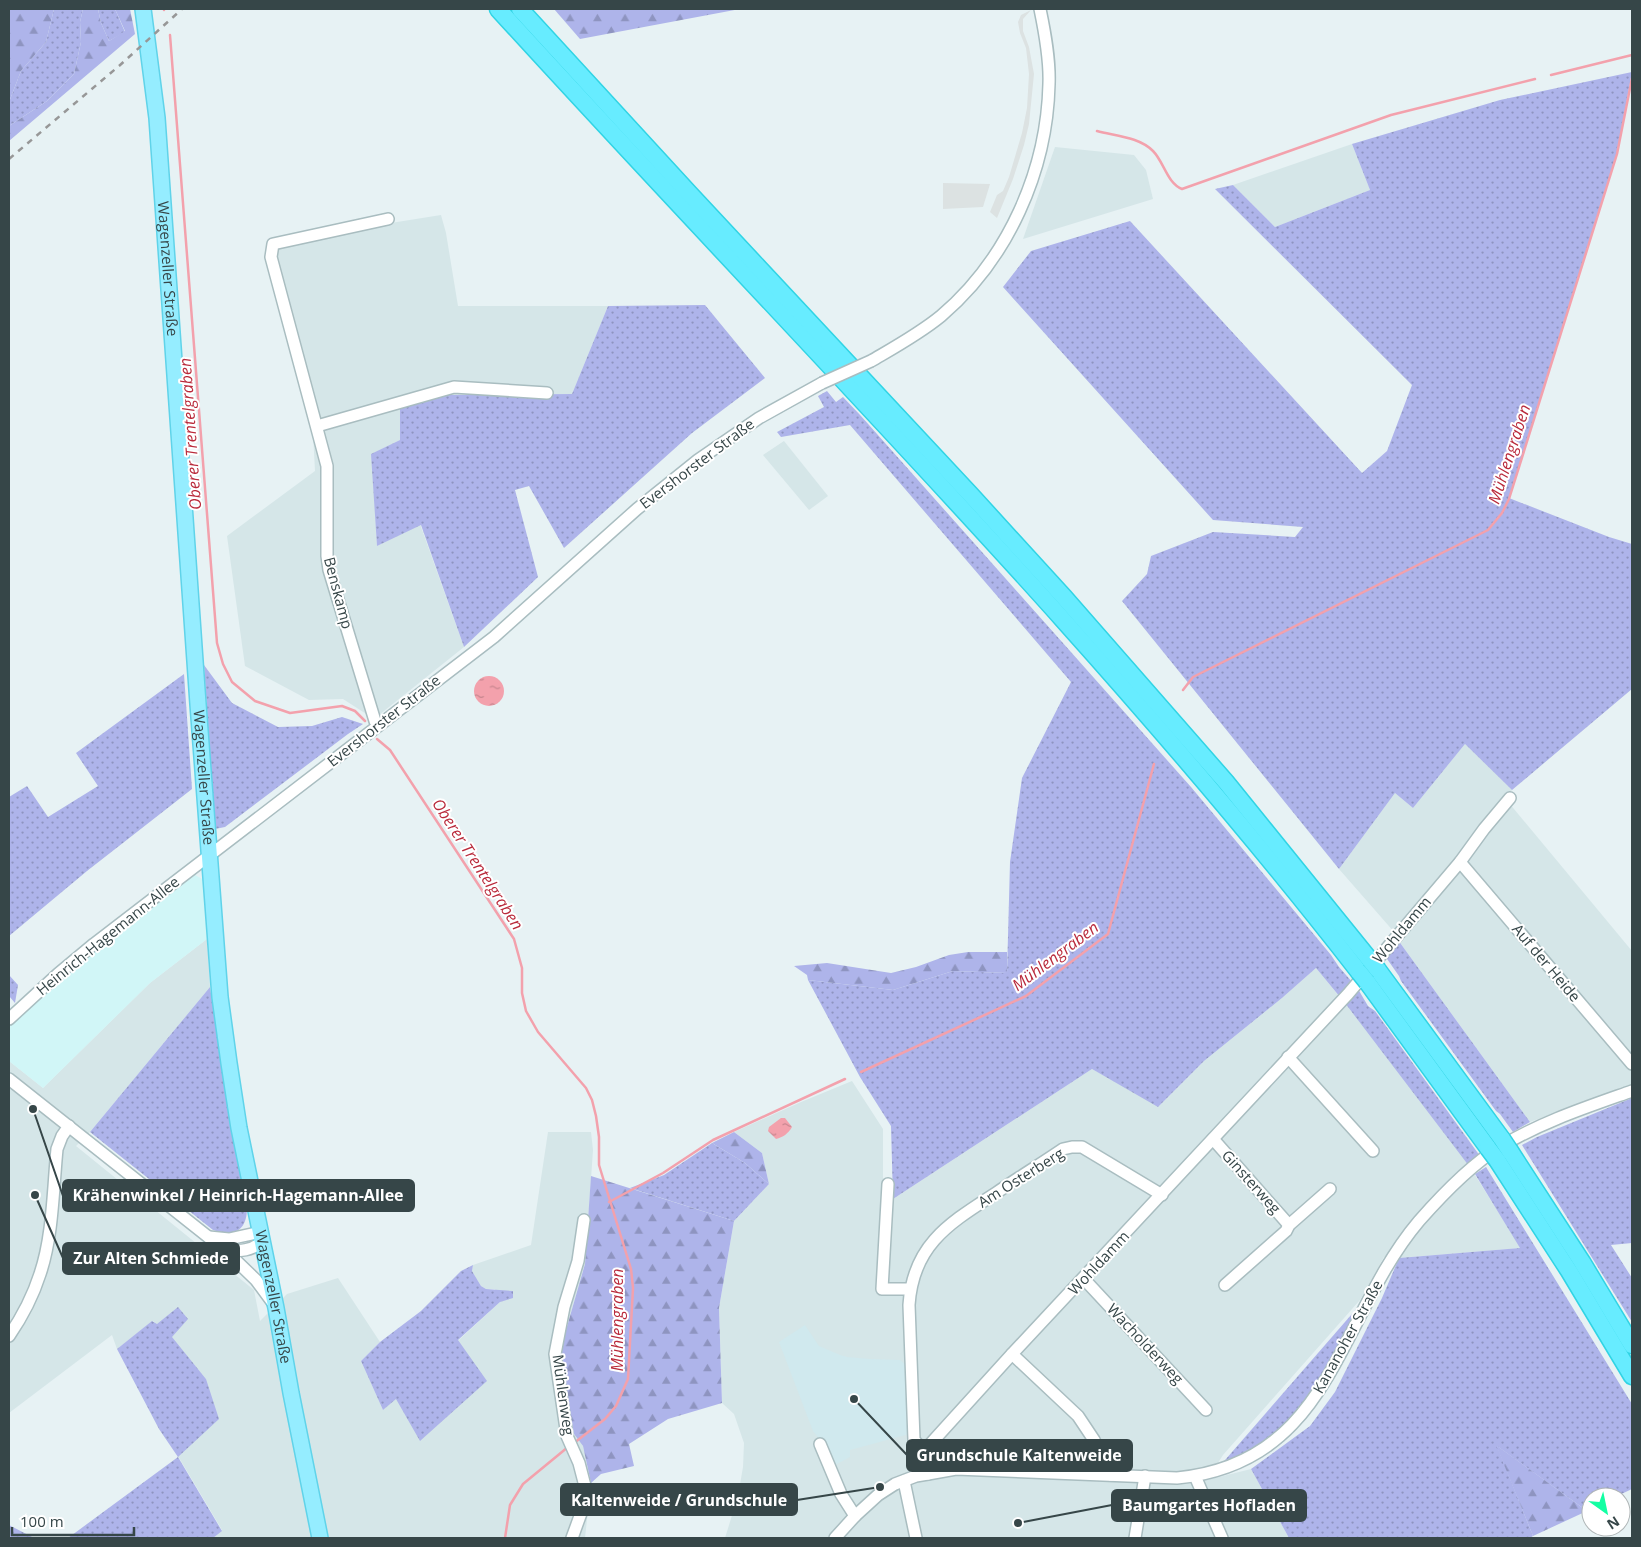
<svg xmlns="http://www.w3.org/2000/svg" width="1641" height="1547" font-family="'Open Sans',sans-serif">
<defs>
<pattern id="grass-dots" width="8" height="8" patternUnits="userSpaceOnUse" patternTransform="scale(1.25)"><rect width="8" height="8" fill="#aeb4ea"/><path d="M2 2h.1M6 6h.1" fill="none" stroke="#8e94c0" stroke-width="1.8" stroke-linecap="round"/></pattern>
<pattern id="forest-firs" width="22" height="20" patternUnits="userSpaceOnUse" patternTransform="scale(1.25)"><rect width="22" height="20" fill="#aeb4ea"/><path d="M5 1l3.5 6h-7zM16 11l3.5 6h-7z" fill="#8e94c0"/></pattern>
<pattern id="water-ripples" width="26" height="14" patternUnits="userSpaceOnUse" patternTransform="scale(1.25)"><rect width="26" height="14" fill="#f3a1ac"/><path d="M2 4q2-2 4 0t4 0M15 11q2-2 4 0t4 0" fill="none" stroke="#c6858e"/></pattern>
</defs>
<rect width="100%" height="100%" fill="#e7f2f4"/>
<g fill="#d5e6e8">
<polygon points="1352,144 1370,190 1275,227 1233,185"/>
<polygon points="1055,147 1134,155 1146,170 1153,199 1023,239"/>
<polygon points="441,215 446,233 458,306 608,306 572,394 447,395 401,408 400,440 372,454 377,546 420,524 464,647 374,719 343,699 309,700 245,666 227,536 315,471 313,433 266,243"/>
<polygon points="784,441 828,496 809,510 763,455"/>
<polygon points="1465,744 1512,790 1459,857 1395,933 1339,869 1395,793 1413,808"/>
<polygon points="1509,803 1632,951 1632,1085 1530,1122 1398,940"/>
<polygon points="207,939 210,987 90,1132 76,1146 254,1290 260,1321 287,1294 338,1278 380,1342 361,1361 383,1410 500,1302 495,1289 486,1289 481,1286 472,1271 473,1265 531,1245 548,1132 591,1132 593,1150 585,1264 560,1351 574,1434 583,1446 591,1483 585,1538 213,1538 222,1530 178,1456 206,1379 171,1337 153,1321 117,1349 112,1335 9,1413 9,1061 43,1088 150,983"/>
<polygon points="1316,968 1362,1024 1463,1156 1521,1248 1399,1258 1384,1257 1360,1300 1223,1455 1207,1480 1251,1469 1289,1538 725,1538 738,1496 743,1467 744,1443 734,1414 722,1403 719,1308 734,1221 769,1184 762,1153 734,1132 801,1102 852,1081 883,1129 883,1203 893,1199 1092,1069 1159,1106 1204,1061 1282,998"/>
</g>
<polygon fill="#d1f6f7" points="195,875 204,880 207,939 150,983 43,1088 9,1061 9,1026 97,948"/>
<polygon fill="#d0e9ee" points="805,1325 819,1346 840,1355 847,1357 870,1359 900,1360 907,1366 909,1434 850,1450 850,1457 833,1466 821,1441 813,1431 779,1342"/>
<g fill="url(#grass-dots)">
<polygon points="54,9 83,9 80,22 81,42 74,74 47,101 9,126 9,102 21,71 46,42"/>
<polygon points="98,9 115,9 125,32 109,41 101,23"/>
<polygon points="1632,72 1617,154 1509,498 1609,537 1632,544 1632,689 1512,790 1465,744 1413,808 1395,793 1339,869 1122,601 1147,574 1151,556 1213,532 1295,537 1303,527 1213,520 1003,287 1031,251 1130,221 1362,473 1387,451 1412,385 1215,189 1233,185 1275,227 1370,190 1352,144 1500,100"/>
<polygon points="705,305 765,378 692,433 564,548 529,486 515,490 538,577 464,647 421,525 377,546 371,454 400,440 400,408 447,395 572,394 608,306"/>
<polygon points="827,391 836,402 843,397 861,416 1191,787 1331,955 1339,967 1353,983 1340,997 1316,968 1282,998 1204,1061 1158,1107 1092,1069 893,1199 891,1126 860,1077 808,980 893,990 953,971 1007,973 1010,862 1022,778 1071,682 850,425 781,437 777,432 824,407 818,396"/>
<polygon points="204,665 232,703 278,727 312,726 342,717 363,724 348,734 225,827 215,829"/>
<polygon points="184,674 192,789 87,871 9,936 9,849 10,847 9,845 9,797 27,786 48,817 98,786 76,753"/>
<polygon points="1398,940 1530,1122 1513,1132 1500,1114 1496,1111 1401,981 1399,976 1385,956"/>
<polygon points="9,975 18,985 15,1003 9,996"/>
<path d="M210 987 232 1130 247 1208C247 1231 234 1237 213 1230L90 1132Z"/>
<polygon points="1358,989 1368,1006 1375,1011 1480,1156 1469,1166 1345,1003"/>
<polygon points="1632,1098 1632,1243 1611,1245 1632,1278 1632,1322 1522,1145 1537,1137"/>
<polygon points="712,1143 745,1163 769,1184 734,1221 630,1188 664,1175"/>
<polygon points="1486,1167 1632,1404 1632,1489 1615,1497 1591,1497 1591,1509 1587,1511 1497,1446 1533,1536 1530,1538 1289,1538 1251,1469 1310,1426 1335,1392 1382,1298 1399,1258 1520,1248 1475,1174"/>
<polygon points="473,1265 472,1271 481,1286 486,1289 513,1291 513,1298 500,1302 458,1340 487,1381 420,1441 396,1399 383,1410 361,1361 380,1342 421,1311 461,1271"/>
<polygon points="178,1307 188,1319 172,1337 206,1379 219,1419 178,1457 222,1531 213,1538 68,1538 178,1457 159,1429 117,1349 152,1321 157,1324"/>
<polygon points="1358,1307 1321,1380 1300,1409 1263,1444 1219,1467"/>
<polygon points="9,1525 34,1538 9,1538"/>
</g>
<g fill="url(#forest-firs)">
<polygon points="9,9 54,9 46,42 21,71 9,102"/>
<polygon points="83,9 98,9 101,23 109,41 125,31 115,9 130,9 135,34 9,141 9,126 47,101 74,74 81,42 80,22"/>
<polygon points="554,9 740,9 580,39"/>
<polygon points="968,952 1007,952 1007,973 953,971 893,990 808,980 807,975 794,966 827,963 891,973 916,967 949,955"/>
<polygon points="734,1132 762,1153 769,1184 745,1163 712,1143"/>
<polygon points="591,1176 734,1221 719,1308 722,1403 668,1419 629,1444 634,1466 601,1474 591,1483 583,1446 574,1434 560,1351 585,1264"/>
<polygon points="1496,1445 1587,1511 1533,1536"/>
</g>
<g fill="#dce2e2">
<polygon points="1031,10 1023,19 1023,31 1029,47 1034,74 1029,124 1024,145 1013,179 997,218 990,212 997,195 1003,191 1009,177 1022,133 1027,108 1029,74 1026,48 1020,33 1018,22 1021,15"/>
<polygon points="943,183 990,184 983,207 943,209"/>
</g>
<g fill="url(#water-ripples)">
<circle cx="489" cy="691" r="15"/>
<path d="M781 1118H785L792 1127C788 1134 783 1137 776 1139L768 1131 769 1127Z"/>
</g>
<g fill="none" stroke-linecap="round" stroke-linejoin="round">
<g stroke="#f3a1ac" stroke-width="2.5">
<polyline points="164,9 164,10"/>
<polyline points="170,35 217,643 223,664 232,682 255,701 290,713 342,706 355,711 365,721"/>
<polyline points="1551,75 1632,55"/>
<path d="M1097 131C1116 136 1139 137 1153 151 1164 162 1167 183 1182 189L1391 115 1535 79"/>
<polyline points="1183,690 1193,677 1488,530 1502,513 1509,499 1617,154 1632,78"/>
<polyline points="377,739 390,750 514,939 522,968 522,993 526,1011 538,1032 586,1088 592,1100 596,1116 599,1137 599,1165 631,1269 633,1288 628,1379 616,1406 605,1419 574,1443"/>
<polyline points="861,1072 1026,996 1108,934 1154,764"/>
<polyline points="609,1202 663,1173 713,1140 845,1079"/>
<polyline points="505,1538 510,1505 523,1484 568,1447"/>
</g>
<defs>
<g id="minor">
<path d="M871 361C895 347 919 334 941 316 1008 259 1047 171 1049 84 1050 59 1045 33 1040 9"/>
<polyline points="317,426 454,387 547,393"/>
<polyline points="378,726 375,721 329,570 327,556 327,466 271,257 273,244 388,219"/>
<polyline points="1460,862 1632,1064"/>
<polyline points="9,1019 58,974 94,944 494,637 637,509 698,460 759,418 822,383"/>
<polyline points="1288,1057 1373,1151"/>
<polyline points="9,1079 226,1251 256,1280 273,1303"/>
<polyline points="1213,1139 1289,1225"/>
<polyline points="888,1184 882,1289 910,1289"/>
<polyline points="209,1237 229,1239 261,1232"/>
<path d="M226 1251C241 1251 251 1251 263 1241"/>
<polyline points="1084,1279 1206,1410"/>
<polyline points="1225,1285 1286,1231 1289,1225 1330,1189"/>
<path d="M9 1336C22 1317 33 1296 40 1274 53 1236 53 1189 57 1149L62 1136 69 1126"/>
<polyline points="1012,1354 1078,1416 1094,1440 1111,1475"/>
<polyline points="820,1444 841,1494 855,1516"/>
<polyline points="924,1451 1012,1354 1348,994 1460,862 1484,829 1510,798"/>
<path d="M924 1451 914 1440 909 1305C913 1244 950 1223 996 1193 1018 1178 1041 1164 1063 1149L1072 1147H1082L1162 1195"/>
<polyline points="924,1451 928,1474"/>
<polyline points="1195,1476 1222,1538"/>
<polyline points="904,1481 916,1538"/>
<polyline points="572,1538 584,1505 585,1486 579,1463 567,1436 555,1354 564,1307 578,1261 584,1220"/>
<path d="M835 1538 855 1516 878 1495 895 1484 916 1476 928 1474 956 1469 1177 1478C1332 1463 1337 1318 1419 1221 1441 1196 1472 1164 1500 1147 1541 1122 1587 1107 1632 1091"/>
<polyline points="1135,1538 1145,1476"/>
</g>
<g id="major">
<path id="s1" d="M143 9 157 118 198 704 220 997 229 1063 239 1128 276 1308 291 1393 320 1538"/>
</g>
<g id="highway">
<path d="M498 9C788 328 1095 632 1359 972"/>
<polyline points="520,9 689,193 971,495 1064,597 1226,782 1370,960"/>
<polyline points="1378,970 1502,1139"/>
<polyline points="1367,982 1488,1148"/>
<polyline points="1510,1151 1582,1262 1632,1345"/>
<polyline points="1497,1160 1569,1271 1632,1376"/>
</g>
</defs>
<use href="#minor" stroke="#a9bdc0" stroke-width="14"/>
<use href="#major" stroke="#60d3e9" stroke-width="18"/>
<use href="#highway" stroke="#31d4e4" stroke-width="19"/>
<use href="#minor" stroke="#fff" stroke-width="11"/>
<use href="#major" stroke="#95edff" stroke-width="15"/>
<use href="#highway" stroke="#67ecff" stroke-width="16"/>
<polyline stroke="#979797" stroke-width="2.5" stroke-dasharray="6 6" stroke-linecap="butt" points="9,159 119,66 182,9"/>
<defs>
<polyline id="minor-bridge" points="822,383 871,361"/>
<g id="highway-bridge">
<polyline points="1370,960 1378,970"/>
<polyline points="1359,972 1367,982"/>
<polyline points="1502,1139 1510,1151"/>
<polyline points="1488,1148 1497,1160"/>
</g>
</defs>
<use href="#minor-bridge" stroke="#a9bdc0" stroke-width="14" stroke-linecap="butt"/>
<use href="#highway-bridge" stroke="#31d4e4" stroke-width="19" stroke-linecap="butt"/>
<use href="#minor-bridge" stroke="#fff" stroke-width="11"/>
<use href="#highway-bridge" stroke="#67ecff" stroke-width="16"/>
</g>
<g text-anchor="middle" stroke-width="4" stroke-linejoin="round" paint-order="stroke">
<g font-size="15" fill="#364648" stroke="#fff">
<text dy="5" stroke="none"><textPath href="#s1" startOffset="261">Wagenzeller Straße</textPath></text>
<text transform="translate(697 464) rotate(-37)" y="5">Evershorster Straße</text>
<text transform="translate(338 593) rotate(75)" y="5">Benskamp</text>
<text transform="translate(384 721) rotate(-38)" y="5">Evershorster Straße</text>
<text dy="5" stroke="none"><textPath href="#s1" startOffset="771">Wagenzeller Straße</textPath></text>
<text transform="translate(1402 930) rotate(-50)" y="5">Wohldamm</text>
<text transform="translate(108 936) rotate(-39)" y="5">Heinrich-Hagemann-Allee</text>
<text transform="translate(1546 963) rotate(50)" y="5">Auf der Heide</text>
<text transform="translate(1021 1178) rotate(-32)" y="5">Am Osterberg</text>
<text transform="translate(1251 1182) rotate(48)" y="5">Ginsterweg</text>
<text transform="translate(1099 1263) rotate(-47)" y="5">Wohldamm</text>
<text dy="5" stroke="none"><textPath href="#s1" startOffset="1296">Wagenzeller Straße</textPath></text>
<text transform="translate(1348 1337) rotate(-61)" y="5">Kananoher Straße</text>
<text transform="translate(1145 1344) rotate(47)" y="5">Wacholderweg</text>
<text transform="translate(563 1395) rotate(82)" y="5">Mühlenweg</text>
</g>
<g font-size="16" font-style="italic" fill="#b92a3b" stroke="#fff">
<text transform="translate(190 434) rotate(-94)" y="6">Oberer Trentelgraben</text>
<text transform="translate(1509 454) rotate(-72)" y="6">Mühlengraben</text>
<text transform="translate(478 864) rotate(57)" y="6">Oberer Trentelgraben</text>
<text transform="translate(1055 956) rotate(-37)" y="6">Mühlengraben</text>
<text transform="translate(617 1320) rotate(-90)" y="6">Mühlengraben</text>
</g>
</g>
<path fill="none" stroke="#364648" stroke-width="2" d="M33 1109L63 1196M35 1195L63 1258M854 1399L907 1455M880 1487L797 1500M1018 1523L1112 1505"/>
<g fill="#364648" stroke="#fff" stroke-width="2">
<circle cx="33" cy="1109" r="5"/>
<circle cx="35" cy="1195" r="5"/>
<circle cx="854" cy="1399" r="5"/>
<circle cx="880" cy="1487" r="5"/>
<circle cx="1018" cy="1523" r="5"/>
</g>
<g fill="#364648" stroke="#364648" stroke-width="2">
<rect x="63" y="1180" width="351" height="31" rx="5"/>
<rect x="63" y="1243" width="176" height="31" rx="5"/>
<rect x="907" y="1440" width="225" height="31" rx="5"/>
<rect x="561" y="1484" width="236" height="31" rx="5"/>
<rect x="1112" y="1490" width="194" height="31" rx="5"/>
</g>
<g font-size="16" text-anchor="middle" font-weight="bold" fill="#fff">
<text x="238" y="1201">Krähenwinkel / Heinrich-Hagemann-Allee</text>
<text x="151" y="1264">Zur Alten Schmiede</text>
<text x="1019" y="1461">Grundschule Kaltenweide</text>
<text x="679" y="1506">Kaltenweide / Grundschule</text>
<text x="1209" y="1511">Baumgartes Hofladen</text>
</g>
<rect width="1641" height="1547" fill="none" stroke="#364648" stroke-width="20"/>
<g transform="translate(1606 1512) rotate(147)"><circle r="24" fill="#ffffff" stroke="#afb5b6"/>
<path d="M0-4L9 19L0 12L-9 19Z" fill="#13ffa3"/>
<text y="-8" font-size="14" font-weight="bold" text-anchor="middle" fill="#364648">N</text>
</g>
<path d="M12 1527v8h122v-8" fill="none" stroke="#364648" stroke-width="2.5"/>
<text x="20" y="1527" font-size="15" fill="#364648" stroke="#ffffff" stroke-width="4" paint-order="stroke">100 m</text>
</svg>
